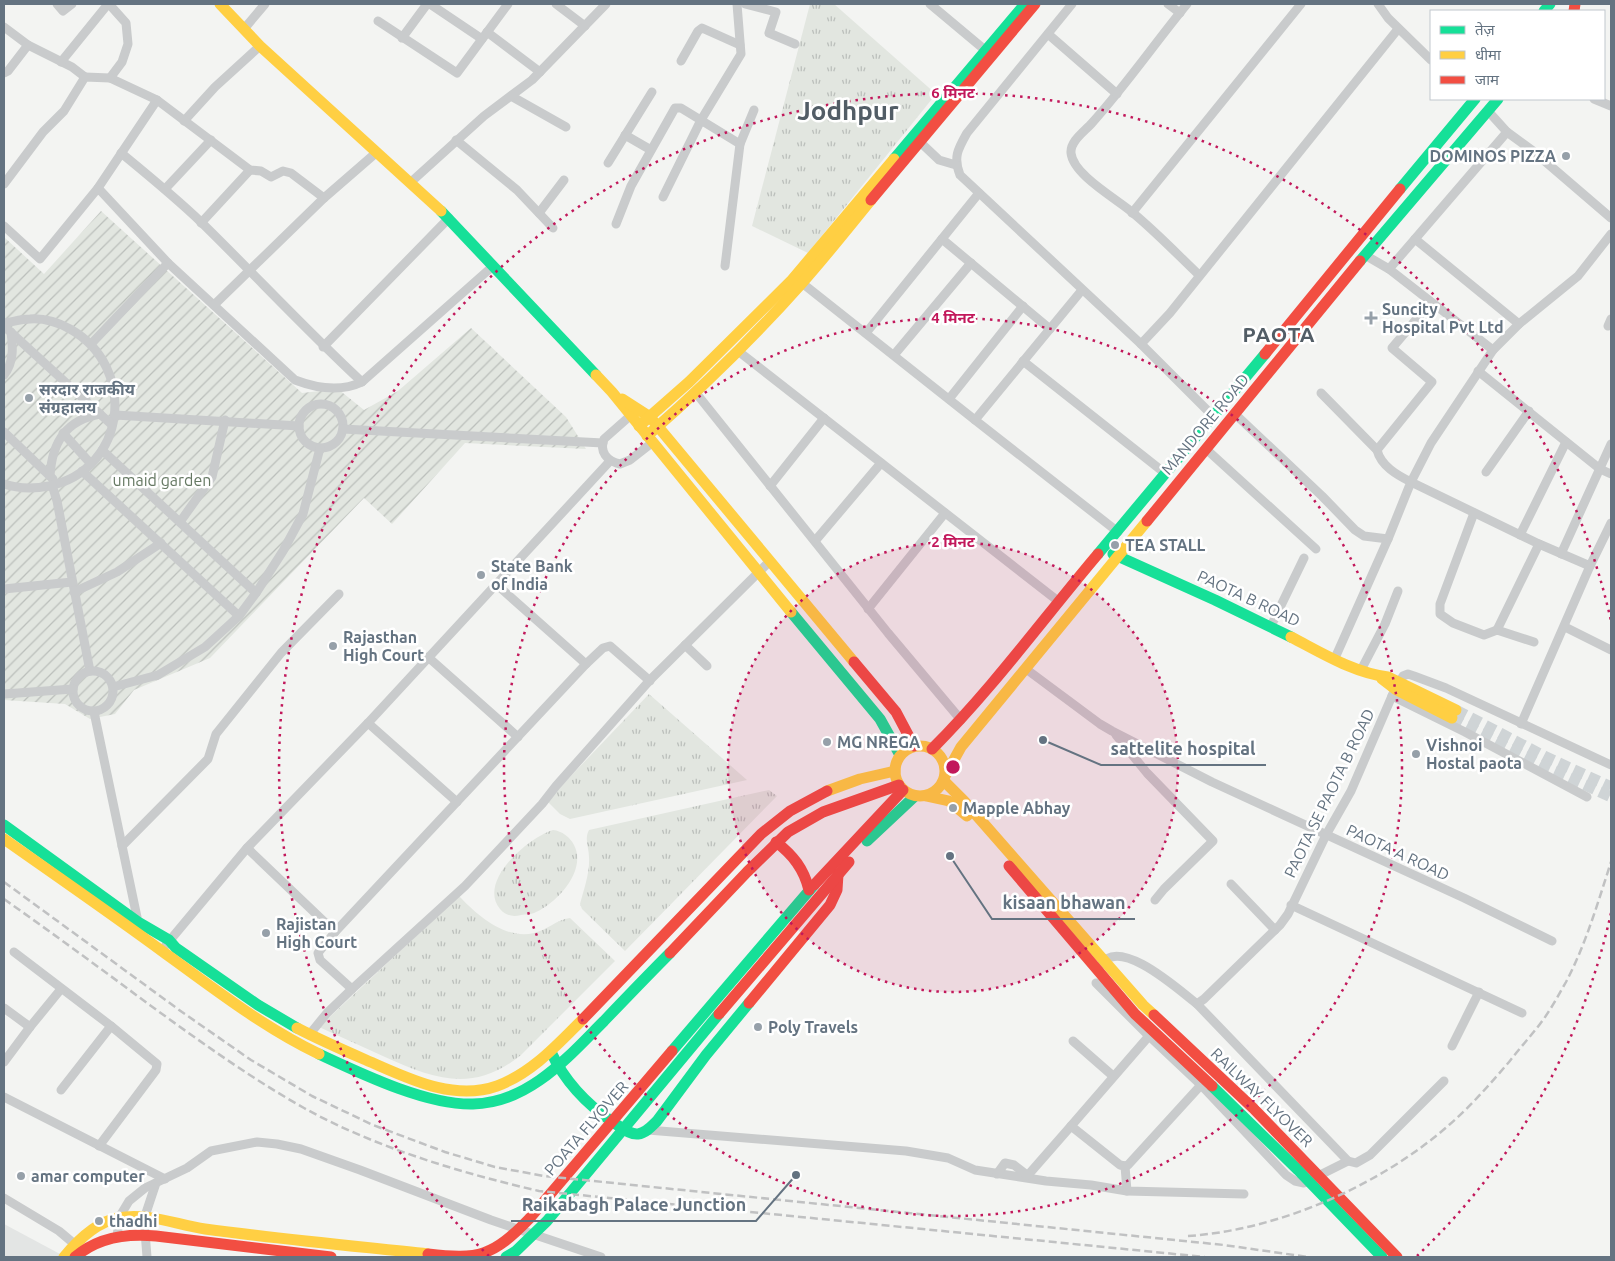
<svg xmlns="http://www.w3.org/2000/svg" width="1615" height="1261" font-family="Ubuntu,'Noto Sans Devanagari',sans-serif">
<defs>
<pattern id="grass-tufts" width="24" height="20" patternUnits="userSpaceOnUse" patternTransform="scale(1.25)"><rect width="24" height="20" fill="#e2e6e0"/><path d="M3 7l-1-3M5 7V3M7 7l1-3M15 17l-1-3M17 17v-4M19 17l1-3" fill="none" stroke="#bbbfbb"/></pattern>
<pattern id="garden-furrows" width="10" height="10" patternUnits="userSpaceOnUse" patternTransform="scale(1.25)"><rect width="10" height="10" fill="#e2e6e0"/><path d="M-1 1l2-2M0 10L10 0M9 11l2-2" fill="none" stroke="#bbbfbb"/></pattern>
</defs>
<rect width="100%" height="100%" fill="#f3f4f2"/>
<polygon fill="#e3e5e4" points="4,1224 60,1254 58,1257 4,1257"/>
<g fill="url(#grass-tufts)">
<polygon points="810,4 834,4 936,94 808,253 752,226"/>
<polygon points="649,694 747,780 570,819 560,814 547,801"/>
<path d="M769 790 777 796 625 951 582 909 580 904C584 889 590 873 589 857 589 848 584 839 589 830Z"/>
<path d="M553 830C562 831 570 837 574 845 587 870 558 902 536 912 531 915 526 914 521 915 513 917 506 916 500 909 477 881 529 837 553 830Z"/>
<path d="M459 896C477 915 505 940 534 933 547 930 556 920 570 918L615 961 521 1055C474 1093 436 1080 385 1057 363 1047 341 1037 319 1027Z"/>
</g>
<polygon fill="url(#garden-furrows)" points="101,211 302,393 338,389 364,410 398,391 471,328 566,417 586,449 465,443 392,524 364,498 210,658 134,690 115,714 90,719 65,704 4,700 4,237 44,274"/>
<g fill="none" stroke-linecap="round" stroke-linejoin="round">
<g stroke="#cfd4d6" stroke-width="11" stroke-dasharray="11 5.5" stroke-linecap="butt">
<polyline points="1456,710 1544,756 1611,787"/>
<polyline points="1452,718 1540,764 1611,797"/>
</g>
<g stroke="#c9cbcc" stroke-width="9">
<polyline points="57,4 63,11 72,4"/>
<polyline points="109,4 126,23 128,44 122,62 110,78 157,100"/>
<polyline points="430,4 482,39"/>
<polyline points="556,4 585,26"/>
<polyline points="745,4 776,12 769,33 795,44"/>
<polyline points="930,4 985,50"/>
<path d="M1072 4 967 133C958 149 953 157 960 175L1141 344"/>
<polyline points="1168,4 1180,13"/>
<path d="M1187 4C1155 43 1126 85 1092 123 1085 131 1070 141 1071 153 1073 175 1117 199 1133 213 1156 232 1177 254 1199 275"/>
<polyline points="1378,4 1388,18 1431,60"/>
<polyline points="378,21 457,73 508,4"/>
<polyline points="4,27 28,45 72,67 85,77"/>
<polyline points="244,29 265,4"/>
<polyline points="487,32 540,72"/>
<polyline points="1048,34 1117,94"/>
<polyline points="402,38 427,4"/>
<polyline points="681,61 698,31 702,28 740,45"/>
<polyline points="61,62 108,4"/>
<polyline points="4,73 8,71 28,45"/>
<polyline points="511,96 566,127"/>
<polyline points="1594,99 1611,106"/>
<polyline points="1488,111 1507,132 1533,151 1611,218"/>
<polyline points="184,121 215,87 260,46"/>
<polyline points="1507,132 1415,239 1519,324"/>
<polyline points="625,135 651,150"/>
<polyline points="456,140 517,190 553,228"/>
<polyline points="920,142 939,160 956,165"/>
<path d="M121 153C149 176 176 198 202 223 256 276 307 331 362 382"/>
<polyline points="608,163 652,92"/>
<polyline points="411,182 484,116 532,80 606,4"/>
<polyline points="4,184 43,132 64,111 85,77 110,78"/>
<polyline points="98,188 157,100 250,170 261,171 271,177 283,171 291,173 324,198"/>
<polyline points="165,189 211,140"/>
<polyline points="663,197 701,120 741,54 737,4"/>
<polyline points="539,213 564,180"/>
<polyline points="1132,213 1301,4"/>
<polyline points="201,223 250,170"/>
<polyline points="616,224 631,186 675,108 681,108 740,144 754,110"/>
<path d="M4 226 40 259 98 188 168 263 295 380C316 388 341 392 362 382L493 266"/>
<polyline points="942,239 1050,329"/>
<polyline points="1365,255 1389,269 1493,350"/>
<polyline points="725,266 740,144"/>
<polyline points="1389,269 1415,239"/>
<polyline points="802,283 975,420"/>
<polyline points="1082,290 975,420 1118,532"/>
<polyline points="214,305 324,198 377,152"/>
<path d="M4 323C12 322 21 319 30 319 44 318 59 323 70 329 138 367 127 470 49 486 33 489 19 489 4 484"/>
<polyline points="4,326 112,425"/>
<polyline points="1608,326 1611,319"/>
<polyline points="866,333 979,193"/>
<polyline points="91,344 168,263"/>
<polyline points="323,347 449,218"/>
<polyline points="738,351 1058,601"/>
<polyline points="894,355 971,263"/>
<polyline points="1023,361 1166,474"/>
<polyline points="1478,371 1600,469 1611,474"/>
<path d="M4 375C14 362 13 347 11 332"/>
<polyline points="696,393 888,633 961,720"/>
<polyline points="1321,393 1377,450"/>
<polyline points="949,399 1023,306"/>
<circle cx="321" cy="426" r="22"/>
<path d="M1235 414 1322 496 1355 530 1364 536 1388 539 1411 482C1397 475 1381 466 1377 450L1432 382 1392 348 1431 302"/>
<polyline points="115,415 299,426"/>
<path d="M630 416 604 439C599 452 607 461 620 464L630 460 653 442"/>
<polyline points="1214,417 1141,344 1170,313 1398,29"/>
<polyline points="343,429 603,443"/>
<polyline points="4,432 53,479"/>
<polyline points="63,433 91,464"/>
<polyline points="1206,449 1316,549"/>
<polyline points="102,450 256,593"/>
<polyline points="82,471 239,616"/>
<polyline points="1486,472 1529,411"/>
<path d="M50 476C52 442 66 420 100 414"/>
<polyline points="52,485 57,501 90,671"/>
<polyline points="770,486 824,418"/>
<polyline points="1474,513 1440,604 1440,614 1453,623 1484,635 1497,630 1534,642"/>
<polyline points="180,522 212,477 225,420"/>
<polyline points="1520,535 1566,442"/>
<polyline points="815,541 881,463"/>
<polyline points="1561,554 1611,444"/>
<polyline points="1590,566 1539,544 1411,482 1431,443 1493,350 1519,324 1578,276 1611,234"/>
<polyline points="496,584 586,664"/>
<polyline points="4,589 72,582"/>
<polyline points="74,592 117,572 161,543"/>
<polyline points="868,609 945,513"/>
<polyline points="1271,626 1304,558"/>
<polyline points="1565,627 1611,650"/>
<polyline points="1497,630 1539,544"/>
<polyline points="685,645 707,666"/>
<polyline points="428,657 518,737"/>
<polyline points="1335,658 1388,539"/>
<polyline points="1026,669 1100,724 1112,731 1212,782 1464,898 1552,941"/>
<polyline points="1361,670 1385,624 1398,591"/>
<circle cx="93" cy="691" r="20"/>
<polyline points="113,687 158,675 205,647 239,616 256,593 283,551 303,514 320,448"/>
<polyline points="4,694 73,689"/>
<polyline points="1392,696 1465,732 1587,797"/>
<polyline points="94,712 138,922"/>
<polyline points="368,723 457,802"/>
<polyline points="1521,724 1590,566 1611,523"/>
<polyline points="1116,735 1147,773 1213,841 1164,889 1155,900"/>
<polyline points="122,846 208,759 216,734 281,653 339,594"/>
<polyline points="247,848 335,932"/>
<polyline points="1231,884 1275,930"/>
<polyline points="1291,905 1522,1013"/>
<polyline points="166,945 247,848 368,723 610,461"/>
<polyline points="14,952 111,1026 157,1064 156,1070 99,1146"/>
<path d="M1101 965C1119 935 1180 991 1197 1004L1204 999 1280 925 1288 914 1326 835 1351 791 1395 689 1403 676 1408 674 1414 676 1446 688 1611 765"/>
<polyline points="1096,983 1149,1036 1201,1085 1286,1175 1295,1181 1304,1183 1348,1161"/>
<polyline points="352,989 320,960 318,953 335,932 586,664 603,648 610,646 650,681"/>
<polyline points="1197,1004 1348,1161 1356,1163 1370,1155 1444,1081"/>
<polyline points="4,1008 30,1027"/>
<polyline points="309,1035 327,1013 352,989 465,886 542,804 556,786 650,680 770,561"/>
<polyline points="1073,1041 1113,1076"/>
<polyline points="1452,1046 1479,992"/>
<polyline points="4,1062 30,1027 61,989"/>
<polyline points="61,1090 111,1026"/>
<polyline points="4,1097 165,1179"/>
<polyline points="1071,1126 1149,1036"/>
<polyline points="648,1130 906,1151 948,1158 975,1170 1046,1181 1091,1185 1127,1191 1244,1194"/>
<polyline points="1125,1166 1127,1191"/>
<polyline points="997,1174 1005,1163 1014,1165 1027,1175 1029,1174 1071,1126 1120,1165 1125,1166 1128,1165 1201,1085"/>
<polyline points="4,1198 59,1231 78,1247"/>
<polyline points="117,1236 120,1216 129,1201 145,1188 187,1168 211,1151 257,1142 277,1144 301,1149 360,1170 491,1220 601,1257"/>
<polyline points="147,1257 144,1219 156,1183"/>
</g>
<g stroke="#16e098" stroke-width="11">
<polyline points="1544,11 1550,4"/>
<polyline points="894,159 1025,4"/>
<polyline points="1400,189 1475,99"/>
<polyline points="441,211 596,375"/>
<polyline points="1360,261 1498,99"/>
<polyline points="1098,554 1265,354"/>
<polyline points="1113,554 1215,600 1291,637"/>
<polyline points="791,612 880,719 900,755"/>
<polyline points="4,825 138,922 169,940 176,948 258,1005 297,1028"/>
<polyline points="867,841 915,796"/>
<polyline points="672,1051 814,885"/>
<path d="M551 1052C565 1082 586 1104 614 1123 621 1127 630 1135 638 1134 646 1133 652 1126 657 1121L706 1055 749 1003"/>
<path d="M319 1054C362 1074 426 1105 473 1104 529 1103 568 1057 604 1021 626 998 648 975 670 953"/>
<polyline points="1212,1086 1298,1170 1382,1257"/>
<polyline points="506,1257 516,1251 547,1221 719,1014"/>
</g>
<g stroke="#ffcf43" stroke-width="11">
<polyline points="220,4 260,46 441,211"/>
<polyline points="596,375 612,392 791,612"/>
<polyline points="622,399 650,417 854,662"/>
<polyline points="639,426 689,382 791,281 894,159"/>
<path d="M647 436C702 388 754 337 802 283 826 256 848 228 871 200"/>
<path d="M1291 637C1322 653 1354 673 1388 677L1456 710"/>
<polyline points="1382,679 1395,689 1452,718"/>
<circle cx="920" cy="771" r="25"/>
<polyline points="945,776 961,747 1147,521"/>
<polyline points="944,781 964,801 1143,1005 1154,1015"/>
<polyline points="827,791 860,779 895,771"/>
<polyline points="926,796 949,801 967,816"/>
<path d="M4 839C58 877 113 915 166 954 216 990 263 1027 319 1054"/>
<path d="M297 1028C320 1040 343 1050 366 1060 406 1077 452 1102 497 1086 532 1073 557 1045 583 1019"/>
<path d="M64 1257C78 1240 96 1222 118 1218 147 1212 177 1225 205 1229 279 1239 354 1246 428 1254"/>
</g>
<g stroke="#f24e42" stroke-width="11">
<polyline points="1574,11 1575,4"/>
<polyline points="871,200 1035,4"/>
<polyline points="1265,354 1400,189"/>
<polyline points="1147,521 1360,261"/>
<polyline points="854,662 896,712 914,746"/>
<path d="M932 749C993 688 1043 619 1098 554"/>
<path d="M776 842C793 855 804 869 809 890"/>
<polyline points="1009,866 1135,1014 1212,1086"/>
<polyline points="814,885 903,790"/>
<polyline points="670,953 747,872 788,832 823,812 899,785"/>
<polyline points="749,1003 830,905 837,890 838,874"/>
<polyline points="719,1014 849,862"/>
<polyline points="1154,1015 1253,1108 1397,1257"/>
<polyline points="583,1019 761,834 790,811 827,791"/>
<path d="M428 1254C479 1260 493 1256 529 1219L672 1051"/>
<path d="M75 1257C98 1237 126 1233 156 1236L331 1257"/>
</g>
<g stroke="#c0c1c2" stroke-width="2.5" stroke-dasharray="8 4" stroke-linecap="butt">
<polyline points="4,882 182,1012 251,1060 312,1096 373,1125 445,1152 495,1167 544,1176 1224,1245 1308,1257"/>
<path d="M4 899C52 933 100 968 147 1003 198 1040 249 1077 304 1108 374 1147 461 1173 539 1191L1205 1257"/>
<path d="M1188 1236C1279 1230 1381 1185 1449 1125 1471 1106 1490 1084 1509 1062 1519 1049 1530 1037 1540 1024 1550 1011 1558 996 1566 982 1586 944 1598 902 1611 862"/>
</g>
</g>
<circle cx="953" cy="767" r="225" fill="#c2185b" fill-opacity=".12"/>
<g fill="none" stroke="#c2185b" stroke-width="2.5" stroke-dasharray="2.5 5">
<circle cx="953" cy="767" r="225"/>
<circle cx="953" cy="767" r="449"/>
<path d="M1611 913A674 674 0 0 1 1417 1256M489 1256A674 674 0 1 1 1611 621"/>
</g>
<g fill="#96a0a9" stroke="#fff" stroke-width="2">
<circle cx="1566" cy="156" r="5"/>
<path d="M1368.5 310.5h5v5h5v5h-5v5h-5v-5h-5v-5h5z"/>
<circle cx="29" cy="398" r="5"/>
<circle cx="1115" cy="545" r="5"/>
<circle cx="481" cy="575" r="5"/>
<circle cx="333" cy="646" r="5"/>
<circle cx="827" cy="742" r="5"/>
<circle cx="1416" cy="754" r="5"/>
<circle cx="953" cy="808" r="5"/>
<circle cx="266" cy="933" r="5"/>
<circle cx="758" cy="1027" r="5"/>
<circle cx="21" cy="1176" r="5"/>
<circle cx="99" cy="1221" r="5"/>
</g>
<g text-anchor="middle" stroke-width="5" stroke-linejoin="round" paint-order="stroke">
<g font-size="16" font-weight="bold" fill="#647381" stroke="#fff" text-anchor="start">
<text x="1556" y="162" text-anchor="end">DOMINOS PIZZA</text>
<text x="1382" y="315">Suncity<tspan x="1382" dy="18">Hospital Pvt Ltd</tspan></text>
<text x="39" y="395">सरदार राजकीय<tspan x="39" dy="18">संग्रहालय</tspan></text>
<text x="1125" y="551">TEA STALL</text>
<text x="491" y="572">State Bank<tspan x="491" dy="18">of India</tspan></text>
<text x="343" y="643">Rajasthan<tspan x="343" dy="18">High Court</tspan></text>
<text x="837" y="748">MG NREGA</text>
<text x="1426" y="751">Vishnoi<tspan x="1426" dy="18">Hostal paota</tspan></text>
<text x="963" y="814">Mapple Abhay</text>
<text x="276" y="930">Rajistan<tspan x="276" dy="18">High Court</tspan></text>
<text x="768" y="1033">Poly Travels</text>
<text x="31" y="1182">amar computer</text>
<text x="109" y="1227">thadhi</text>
</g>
<g font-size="16" fill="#647381" stroke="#fff">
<text transform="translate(1205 424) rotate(-50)" y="6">MANDORE ROAD</text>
<text transform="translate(1249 598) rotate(25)" y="6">PAOTA B ROAD</text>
<text transform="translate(1329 793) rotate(-64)" y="6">PAOTA SE PAOTA B ROAD</text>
<text transform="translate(1398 852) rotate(25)" y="6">PAOTA A ROAD</text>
<text transform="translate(1262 1097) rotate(44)" y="6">RAILWAY FLYOVER</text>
<text transform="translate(586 1128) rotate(-49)" y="6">POATA FLYOVER</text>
</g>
<g font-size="16" fill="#667963" stroke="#fff">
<text x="162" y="486">umaid garden</text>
</g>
<g font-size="21" font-weight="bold" letter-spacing="1" fill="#525d66" stroke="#fff">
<text x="1279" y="342">PAOTA</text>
</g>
<g font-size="26" font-weight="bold" fill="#525d66" stroke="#fff">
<text x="848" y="120">Jodhpur</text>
</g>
</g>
<circle cx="953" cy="767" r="8" fill="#c2185b" stroke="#fff" stroke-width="2.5"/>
<g font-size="15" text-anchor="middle" font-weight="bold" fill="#c2185b" stroke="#fff" stroke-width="5" stroke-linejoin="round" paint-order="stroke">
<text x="953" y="98">6 मिनट</text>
<text x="953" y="323">4 मिनट</text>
<text x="953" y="547">2 मिनट</text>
</g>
<path fill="none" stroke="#647381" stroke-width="2" d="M1043 740L1101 765H1266M950 856L992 919H1135M796 1175L756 1221H511"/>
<g fill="#647381" stroke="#fff" stroke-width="2">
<circle cx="1043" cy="740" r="5"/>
<circle cx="950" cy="856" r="5"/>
<circle cx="796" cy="1175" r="5"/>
</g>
<g font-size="18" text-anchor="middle" font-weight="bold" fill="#647381" stroke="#fff" stroke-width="5" stroke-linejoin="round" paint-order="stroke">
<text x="1183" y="755">sattelite hospital</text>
<text x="1064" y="909">kisaan bhawan</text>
<text x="634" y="1211">Raikabagh Palace Junction</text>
</g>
<rect width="1615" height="1261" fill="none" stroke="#647381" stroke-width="10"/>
<rect x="1430" y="10" width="175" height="90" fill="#ffffff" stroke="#c1c7cd"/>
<rect x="1440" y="26" width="25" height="8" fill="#16e098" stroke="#c1c7cd"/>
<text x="1475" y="35" font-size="15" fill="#647381">तेज़</text>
<rect x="1440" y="51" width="25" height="8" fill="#ffcf43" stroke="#c1c7cd"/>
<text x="1475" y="60" font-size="15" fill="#647381">धीमा</text>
<rect x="1440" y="76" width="25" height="8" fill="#f24e42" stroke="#c1c7cd"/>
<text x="1475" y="85" font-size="15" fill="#647381">जाम</text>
</svg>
